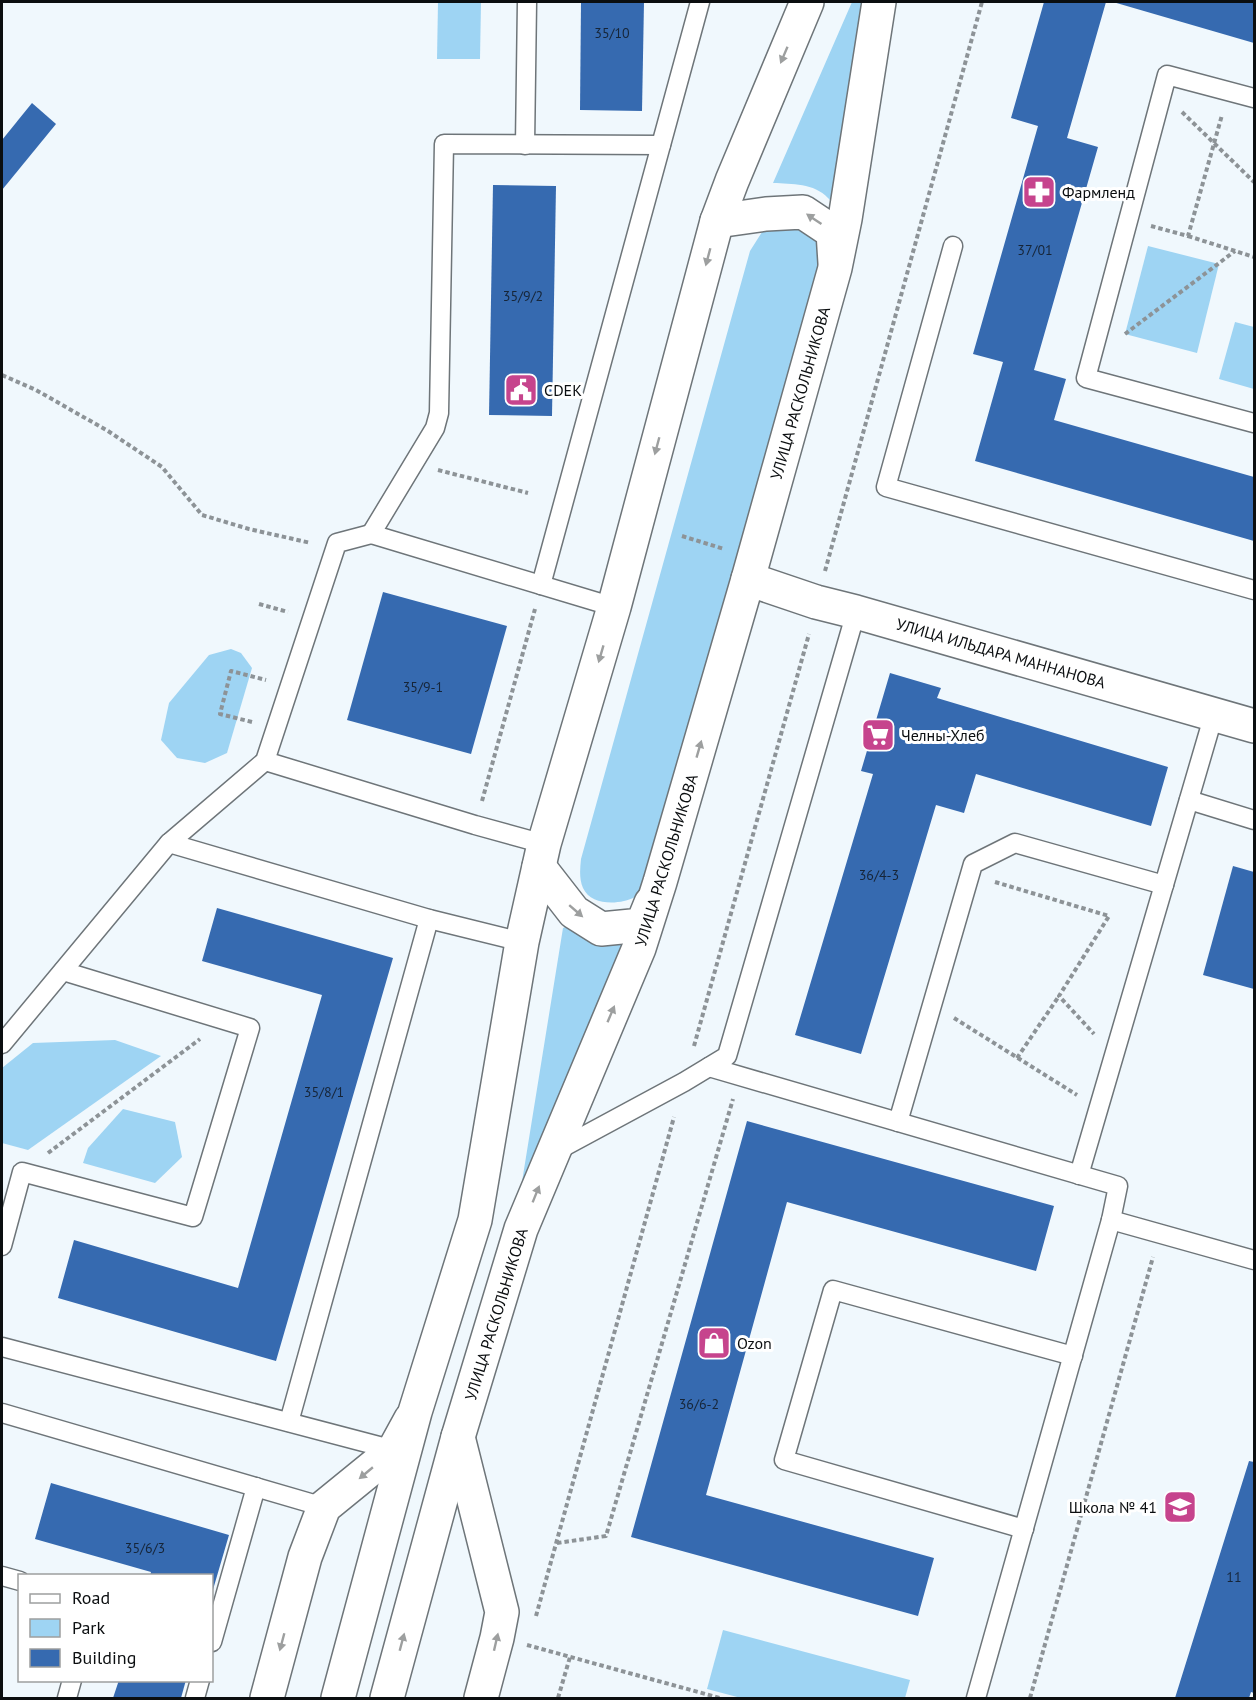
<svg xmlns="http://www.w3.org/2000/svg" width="1256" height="1700" font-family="'PT Sans',sans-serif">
<rect width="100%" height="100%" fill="#f0f8fd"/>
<g fill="#9ed4f3">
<polygon points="438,2 481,2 480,59 437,59"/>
<path d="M852 2H871L840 214C836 209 833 202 828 198 814 183 792 184 773 183Z"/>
<path d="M776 224 803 227 824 247 653 881C647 886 641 893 635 897 620 905 591 906 583 888 579 879 580 869 581 859L750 251 762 232Z"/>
<polygon points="1148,246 1219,264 1197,353 1125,334"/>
<polygon points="1235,322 1254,327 1254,389 1219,379"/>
<polygon points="231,649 241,653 252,668 227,753 205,763 177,758 161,740 169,703 209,655"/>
<polygon points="570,925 589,940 605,945 621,945 633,950 515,1225 563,928"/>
<polygon points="115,1040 161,1056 28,1150 2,1143 2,1068 33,1043"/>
<polygon points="123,1109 175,1122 182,1157 155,1183 83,1163 88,1148"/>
<polygon points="723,1630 910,1680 905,1698 741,1698 707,1689"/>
</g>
<g fill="#366ab0">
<polygon points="581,2 644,2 642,111 580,110"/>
<polygon points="1044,2 1106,2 1067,138 1098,147 1034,370 1066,379 1054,420 1254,477 1254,541 975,461 1003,362 973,354 1038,126 1011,118"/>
<polygon points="1113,2 1254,2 1254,43"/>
<polygon points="32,103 56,124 2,190 2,140"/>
<polygon points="493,185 556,186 552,416 489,415"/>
<polygon points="383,592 507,626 471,754 347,720"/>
<polygon points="890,673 941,688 937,698 1168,767 1151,826 976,774 964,813 936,805 861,1054 795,1035 873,774 861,771"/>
<polygon points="1233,866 1254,872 1254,989 1203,975"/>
<polygon points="217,908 393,958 276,1361 58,1298 74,1240 238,1288 322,995 202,961"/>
<polygon points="747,1121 1054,1206 1036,1271 787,1202 706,1495 934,1558 918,1616 631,1537"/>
<polygon points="1249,1461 1254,1462 1254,1693 1251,1692 1249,1698 1175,1698"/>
<polygon points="51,1483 229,1535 212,1593 212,1576 150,1576 151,1572 35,1539"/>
<polygon points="119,1680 186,1680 181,1698 113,1698"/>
</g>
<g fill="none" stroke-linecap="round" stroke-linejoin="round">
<defs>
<g id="lane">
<polyline points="1254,98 1167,75 1086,378 1254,423"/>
<polyline points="525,145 527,2"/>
<polyline points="953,246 886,487 1254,590"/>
<polyline points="541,585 700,2"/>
<polyline points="614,607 371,534 435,428 439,413 444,144 661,145"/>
<polyline points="265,761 475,825 544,844"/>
<polyline points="1189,800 1254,820"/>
<polyline points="169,843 265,761 337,543 371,534"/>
<polyline points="2,1044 169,843 429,919 522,942"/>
<polyline points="709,1067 1118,1186 1111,1220 976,1698"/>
<polyline points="898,1122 973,864 1015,843 1164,885"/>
<polyline points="556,1151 684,1082 727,1056 856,612"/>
<polyline points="1079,1175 1214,714"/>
<polyline points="1111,1220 1254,1260"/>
<polyline points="2,1246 22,1172 193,1217 250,1028 63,971"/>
<polyline points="2,1347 394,1450"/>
<polyline points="2,1413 324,1507"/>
<polyline points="289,1422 429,919"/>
<polyline points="1024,1529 784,1460 833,1290 1073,1356"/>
<polyline points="2,1576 20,1581"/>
<polyline points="212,1642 256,1487"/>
<polyline points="67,1698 72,1680"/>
<polyline points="195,1698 200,1680"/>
</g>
<g id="street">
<polyline points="748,579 816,602 856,612 1254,726"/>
<polyline points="458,1437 502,1612 497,1638 481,1698"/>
<polyline points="267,1698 305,1557 324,1507 394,1450 411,1419"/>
</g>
<g id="secondary">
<polyline points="717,221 766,214 803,212 833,232 835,263"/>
<polyline points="539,867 574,912 601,929 642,925 651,903"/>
<polyline points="338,1698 415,1412 475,1220 522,942 544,844 614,607 717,221 732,181 807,2"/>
<polyline points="387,1698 458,1437 521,1229 639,948 660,882 748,579 835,268 845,219 879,2"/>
</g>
</defs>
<use href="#lane" stroke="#6e7579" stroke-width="21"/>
<use href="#street" stroke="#6e7579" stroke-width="36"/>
<use href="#secondary" stroke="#6e7579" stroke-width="36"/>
<g stroke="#8d9397" stroke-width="4" stroke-dasharray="4.5 3" stroke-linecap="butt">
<polyline points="1182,112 1254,182"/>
<polyline points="1151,226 1188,236 1222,115"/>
<polyline points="1188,236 1254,257"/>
<polyline points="1125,334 1235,251"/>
<polyline points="2,375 36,390 108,431 162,467 202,515 249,529 311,543"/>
<polyline points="438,470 528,493"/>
<polyline points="682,536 724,549"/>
<polyline points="825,571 982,2"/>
<polyline points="259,604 288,612"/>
<polyline points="252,722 220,714 231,671 266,680"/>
<polyline points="482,801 535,609"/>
<polyline points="995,882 1109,916 1059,996 1094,1034"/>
<polyline points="954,1018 1077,1095"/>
<polyline points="694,1046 809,634"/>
<polyline points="1017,1058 1059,996"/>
<polyline points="48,1153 200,1039"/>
<polyline points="557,1543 606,1536 733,1099"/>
<polyline points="536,1616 674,1117"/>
<polyline points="527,1645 720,1698"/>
<polyline points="558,1698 570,1657"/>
<polyline points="1030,1698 1153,1257"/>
</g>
<use href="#lane" stroke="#fff" stroke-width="18"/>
<use href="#street" stroke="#fff" stroke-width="33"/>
<use href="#secondary" stroke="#fff" stroke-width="33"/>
</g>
<defs><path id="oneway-solid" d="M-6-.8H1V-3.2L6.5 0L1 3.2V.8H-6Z" transform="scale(1.5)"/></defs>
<g fill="#9d9f9f">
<use href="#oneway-solid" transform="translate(784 55) rotate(113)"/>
<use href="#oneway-solid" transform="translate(814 219) rotate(-146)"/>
<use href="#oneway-solid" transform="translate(708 257) rotate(105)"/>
<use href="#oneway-solid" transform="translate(657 446) rotate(105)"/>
<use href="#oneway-solid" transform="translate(601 654) rotate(106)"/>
<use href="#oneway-solid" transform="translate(699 749) rotate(-74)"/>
<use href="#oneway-solid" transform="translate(576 911) rotate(41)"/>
<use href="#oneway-solid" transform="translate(611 1014) rotate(-67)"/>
<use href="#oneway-solid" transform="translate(536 1194) rotate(-68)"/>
<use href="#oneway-solid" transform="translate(366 1473) rotate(140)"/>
<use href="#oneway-solid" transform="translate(282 1642) rotate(105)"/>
<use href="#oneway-solid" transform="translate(402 1642) rotate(-75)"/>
<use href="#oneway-solid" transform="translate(496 1642) rotate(-77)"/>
</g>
<defs>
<symbol id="pharmacy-square" viewBox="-11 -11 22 22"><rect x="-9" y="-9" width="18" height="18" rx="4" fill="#c6448d" stroke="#fff"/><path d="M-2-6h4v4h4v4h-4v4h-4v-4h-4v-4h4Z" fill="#fff"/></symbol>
<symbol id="civic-square" viewBox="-11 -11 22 22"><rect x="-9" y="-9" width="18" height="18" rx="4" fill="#c6448d" stroke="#fff"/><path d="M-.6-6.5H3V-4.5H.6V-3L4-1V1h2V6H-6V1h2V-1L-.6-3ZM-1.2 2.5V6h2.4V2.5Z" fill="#fff"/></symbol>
<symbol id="supermarket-square" viewBox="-11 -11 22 22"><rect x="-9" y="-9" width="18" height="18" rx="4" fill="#c6448d" stroke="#fff"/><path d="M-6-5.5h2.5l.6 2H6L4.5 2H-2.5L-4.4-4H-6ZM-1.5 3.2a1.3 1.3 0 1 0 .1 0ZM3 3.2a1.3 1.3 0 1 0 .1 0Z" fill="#fff"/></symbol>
<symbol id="shop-square" viewBox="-11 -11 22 22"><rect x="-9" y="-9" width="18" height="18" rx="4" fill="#c6448d" stroke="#fff"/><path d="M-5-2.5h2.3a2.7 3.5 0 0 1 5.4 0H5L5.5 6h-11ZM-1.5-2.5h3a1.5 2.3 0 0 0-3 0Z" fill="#fff"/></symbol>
<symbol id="school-square" viewBox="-11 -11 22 22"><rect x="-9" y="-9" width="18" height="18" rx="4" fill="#c6448d" stroke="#fff"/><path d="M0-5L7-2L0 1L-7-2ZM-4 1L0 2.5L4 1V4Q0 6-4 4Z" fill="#fff"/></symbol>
</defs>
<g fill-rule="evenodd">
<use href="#pharmacy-square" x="1020" y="173" width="38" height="38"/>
<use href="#civic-square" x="502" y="371" width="38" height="38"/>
<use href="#supermarket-square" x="859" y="716" width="38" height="38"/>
<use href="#shop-square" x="695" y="1324" width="38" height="38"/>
<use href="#school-square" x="1161" y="1488" width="38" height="38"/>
</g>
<g text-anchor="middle" stroke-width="6" stroke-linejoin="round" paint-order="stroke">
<g font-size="14" fill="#162538">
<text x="612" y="38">35/10</text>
<text x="1035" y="255">37/01</text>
<text x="523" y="301">35/9/2</text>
<text x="423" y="692">35/9-1</text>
<text x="879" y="880">36/4-3</text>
<text x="324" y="1097">35/8/1</text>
<text x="699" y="1409">36/6-2</text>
<text x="145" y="1553">35/6/3</text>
<text x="1234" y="1582">11</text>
</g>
<g font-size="16" fill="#0b0e10" stroke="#fff" text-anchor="start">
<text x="1062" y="198">Фармленд</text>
<text x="544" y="396">CDEK</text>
<text x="901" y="741">Челны-Хлеб</text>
<text x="737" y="1349">Ozon</text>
<text x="1157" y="1513" text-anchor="end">Школа № 41</text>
</g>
<g font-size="16" fill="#0b0e10" stroke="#fff">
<text transform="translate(800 393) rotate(-74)" y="6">УЛИЦА РАСКОЛЬНИКОВА</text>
<text transform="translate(1001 653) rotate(16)" y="6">УЛИЦА ИЛЬДАРА МАННАНОВА</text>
<text transform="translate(666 860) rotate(-73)" y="6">УЛИЦА РАСКОЛЬНИКОВА</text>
<text transform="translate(496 1314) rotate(-73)" y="6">УЛИЦА РАСКОЛЬНИКОВА</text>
</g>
</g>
<rect width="1256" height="1700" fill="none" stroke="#0b0e10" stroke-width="6"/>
<rect x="18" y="1574" width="195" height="108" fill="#ffffff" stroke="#9d9f9f" stroke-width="1.5"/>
<rect x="30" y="1594" width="30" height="9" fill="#ffffff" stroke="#9d9f9f" stroke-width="1.5"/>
<text x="72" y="1604" font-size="18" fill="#0b0e10">Road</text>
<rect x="30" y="1619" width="30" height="18" fill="#9ed4f3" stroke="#9d9f9f" stroke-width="1.5"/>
<text x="72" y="1634" font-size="18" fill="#0b0e10">Park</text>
<rect x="30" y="1649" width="30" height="18" fill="#366ab0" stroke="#9d9f9f" stroke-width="1.5"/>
<text x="72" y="1664" font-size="18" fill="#0b0e10">Building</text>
</svg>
